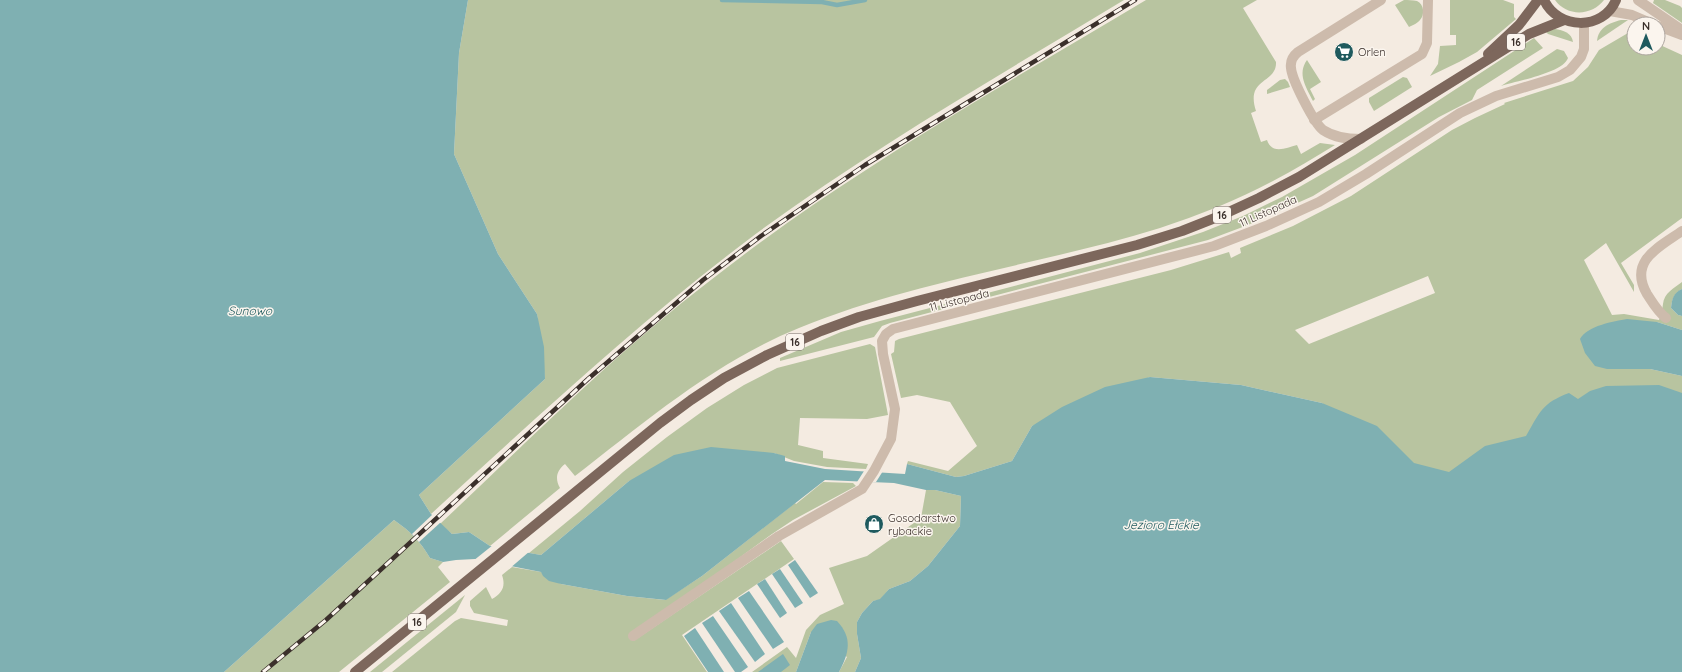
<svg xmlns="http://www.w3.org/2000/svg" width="1682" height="672" font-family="Quicksand,sans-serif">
<rect width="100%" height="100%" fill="#f4ebe1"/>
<g fill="#b8c4a0" fill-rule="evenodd">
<path d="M468 0H1124C1000 75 874 147 757 233 642 319 537 417 431 514L419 495 545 379 537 314 498 254 454 154 459 53Z"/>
<path d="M1146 0H1257L1243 8 1276 62C1277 84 1245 77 1256 111L1251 113 1261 142 1267 140C1272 155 1286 148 1297 145L1301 154 1320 143 1335 145C1315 157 1294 170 1273 181 1238 200 1199 215 1160 228 1041 265 915 280 799 328 715 362 646 421 575 476L565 464C556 471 555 479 560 488L490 546 469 532 452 534 440 524C527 442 612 356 707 283 758 243 811 205 866 170 957 110 1053 56 1146 0Z"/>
<path d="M1404 0C1408 0 1413 0 1417 1 1424 4 1425 15 1420 20 1418 23 1413 25 1409 27L1395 5Z"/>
<polygon points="1450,0 1503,0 1514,4 1514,17 1516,19 1477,52 1459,62 1430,76 1438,64 1440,46 1456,45 1456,35 1450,35"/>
<path d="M1555 0H1604C1592 16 1567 17 1555 0Z"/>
<polygon points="1654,0 1665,0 1680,6 1682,8 1682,23 1653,3"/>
<path d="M1621 20H1628L1597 41C1598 28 1609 23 1621 20Z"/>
<path d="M1555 29C1563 30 1572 33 1573 42L1548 34 1545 31Z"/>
<path d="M1634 32V48H1658V44L1682 55V218L1621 263 1634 285V292L1606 243 1584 260 1612 315 1624 314 1659 320C1662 314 1662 310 1663 304 1664 293 1674 288 1682 282V289C1674 293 1672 299 1671 308L1678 315 1682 316V330L1657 322 1607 369H1650L1682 376V416L1431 483 1322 403 1241 385 1150 377 1032 426 1012 461 964 476 956 477 907 464 908 461 948 471 977 446 950 402 917 395 901 398 891 354 894 352 895 341 899 339 1171 270 1229 252 1231 258 1241 253 1240 248 1293 226 1351 196 1452 130 1475 118 1505 104 1504 103 1573 81 1588 67 1599 50 1628 33ZM1428 276 1435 293 1309 344 1295 330Z"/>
<polygon points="1534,38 1543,48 1477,90 1472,100 1439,117 1313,196 1248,225 1208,240 890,323 882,326 874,337 780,361 780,358 841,332 880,321 1140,253 1203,232 1243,216 1282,197 1355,155"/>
<path d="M1557 49 1564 51 1568 58C1563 73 1516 81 1501 86Z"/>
<path d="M1307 60 1321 82 1310 89 1315 99 1313 101C1306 87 1297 74 1307 60Z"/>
<polygon points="1403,77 1407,78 1412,87 1374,111 1369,102 1369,98"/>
<polygon points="1285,79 1288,82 1290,87 1267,94 1267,90 1280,80"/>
<polygon points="870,344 875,347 888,415 867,419 800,418 798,445 823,451 823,458 868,464 866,469 827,467 794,461 774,453 629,481 541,555 529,553 580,511 623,472 667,437 707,408 744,385 777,368"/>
<path d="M823 482 853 483 856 486 793 520 772 534 705 583 638 638 781 541 794 559 682 635 707 672H392L455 621 461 618 507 626 508 620 474 613 470 606V601L486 587 492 599C502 593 506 587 502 575L512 567 541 572 561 584 627 596 665 600 702 576 795 503 796 504Z"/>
<polygon points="926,490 935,490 961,496 960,526 928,566 910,581 889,589 880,600 873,601 862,613 857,622 857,634 861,658 855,672 839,672 847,657 811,632 796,672 752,672 787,647 796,658 806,630 820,615 844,604 829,568 867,556 921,518"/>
<path d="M394 520C411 532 420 541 430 558L443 562 438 567 450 582 339 672H224Z"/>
<polygon points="465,595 456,612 382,672 370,672"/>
</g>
<g fill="#7fb0b2">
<path d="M0 0H468L459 53 454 154 498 254 537 314 544 347 545 379 419 495 431 514 452 534 469 532 490 546 541 555 629 481 674 455 711 447 774 453 785 456V461L825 469 905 474 907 464 956 477 964 476 1012 461 1032 426 1062 407 1105 387 1150 377 1241 385 1322 403 1377 426 1414 463 1449 472 1485 446 1526 436C1540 412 1542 403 1569 393L1578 399 1590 391 1606 386 1659 385 1682 393V672H855L861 658 857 634V622L862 613 873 601 880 599 889 589 910 581 928 566 960 526 961 496 935 490H926L894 483 825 480 702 576 666 600 627 596 561 584 549 581 543 576 541 572 475 559 456 560 443 562 430 558C420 541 411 532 394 520L224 672H0Z"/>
<path d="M1682 289V316L1678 315 1671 308C1672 299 1673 293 1682 289Z"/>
<path d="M1627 319 1657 322 1682 330V376L1650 369H1607L1595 366 1585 353 1580 339C1587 326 1614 321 1627 319Z"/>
<polygon points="795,560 818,593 810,598 788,565"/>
<polygon points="780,569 803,603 795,608 772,574"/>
<polygon points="765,579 787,613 780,618 757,584"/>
<polygon points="749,591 784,642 773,649 738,598"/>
<polygon points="731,603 765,654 755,662 719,611"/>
<polygon points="713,616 748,667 741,672 735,672 702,623"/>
<path d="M831 620 837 621C853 638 849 653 839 672H796L811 632 817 624Z"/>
<polygon points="695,628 724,672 708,672 684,636"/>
<polygon points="783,654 790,665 781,672 758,672"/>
</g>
<g fill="#f4ebe1">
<polygon points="864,471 883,471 876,482 857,482"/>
<polygon points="433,514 441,522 419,542 412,534"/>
<polygon points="493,545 530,551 509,569 473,561"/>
</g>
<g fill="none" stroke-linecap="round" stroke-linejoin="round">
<polyline stroke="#7fb0b2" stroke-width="4.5" points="722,0 822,2 837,5 865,0"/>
<g stroke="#cdbbac" stroke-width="10">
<polyline points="1638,0 1682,30"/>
<polyline points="1610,11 1632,15 1653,24"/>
<polyline points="1658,26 1682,35"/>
<polyline points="1314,120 1422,54 1427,43 1428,0"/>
<path d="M1361 139C1348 139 1335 138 1323 130 1314 123 1292 80 1291 68 1290 61 1293 56 1298 52L1381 0"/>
<path d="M1666 318C1657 311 1653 303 1647 294 1628 261 1659 247 1682 231"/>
<polyline points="633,636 779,536 862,489 874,471 891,439 895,409 883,354 882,341 886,334 893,329 1214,246 1266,226 1319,202 1366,174 1460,113 1496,96 1558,77 1570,70 1581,57 1584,49 1584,23"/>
</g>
<g stroke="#7d675c" stroke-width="10">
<path d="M1544 0C1558 30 1603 31 1616 0"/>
<polyline points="1488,54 1519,25 1538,0"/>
<polyline points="355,672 660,423 691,400 724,378 767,355 821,331 859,317 917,301 1137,245 1182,231 1220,216 1259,198 1299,177 1529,34 1564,20"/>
</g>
<defs>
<polyline id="rail" points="263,672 326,620 588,379 703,280 761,236 865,165 1135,0"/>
</defs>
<use href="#rail" stroke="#3b302b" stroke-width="4.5"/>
<use href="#rail" stroke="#fbf5ee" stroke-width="3" stroke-dasharray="9" stroke-linecap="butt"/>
</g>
<defs>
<symbol id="supermarket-disc" viewBox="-11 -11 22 22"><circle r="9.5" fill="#1f5a5e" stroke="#fbf5ee"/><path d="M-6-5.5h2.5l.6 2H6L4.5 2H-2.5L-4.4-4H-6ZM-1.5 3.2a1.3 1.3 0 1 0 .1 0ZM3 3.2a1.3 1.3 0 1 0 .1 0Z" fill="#fff"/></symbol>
<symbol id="shop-disc" viewBox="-11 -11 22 22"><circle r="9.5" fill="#1f5a5e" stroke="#fbf5ee"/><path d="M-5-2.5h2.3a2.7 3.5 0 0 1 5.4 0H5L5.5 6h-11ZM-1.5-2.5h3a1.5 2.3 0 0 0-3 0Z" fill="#fff"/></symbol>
</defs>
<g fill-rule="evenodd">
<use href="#supermarket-disc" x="1333" y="41" width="22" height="22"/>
<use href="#shop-disc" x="863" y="513" width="22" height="22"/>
</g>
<g text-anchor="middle" stroke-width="3" stroke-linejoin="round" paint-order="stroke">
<g fill="#fbf5ee" stroke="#756b66" stroke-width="1">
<rect x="1507" y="34" width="18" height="16" rx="3"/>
<rect x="1213" y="207" width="18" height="16" rx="3"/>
<rect x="786" y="334" width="18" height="16" rx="3"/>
<rect x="408" y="614" width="18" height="16" rx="3"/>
</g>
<g font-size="10" font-weight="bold" fill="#3b302b">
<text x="1516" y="46">16</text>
<text x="1222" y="219">16</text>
<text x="795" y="346">16</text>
<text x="417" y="626">16</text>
</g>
<g font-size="11" fill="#3b302b" stroke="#fbf5ee" text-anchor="start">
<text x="1358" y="56">Orlen</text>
<text x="888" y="522">Gosodarstwo<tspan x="888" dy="13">rybackie</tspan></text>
</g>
<g font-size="11" fill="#3b302b" stroke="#fbf5ee">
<text transform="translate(1268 211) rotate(-24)" y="4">11 Listopada</text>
<text transform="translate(959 300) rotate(-14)" y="4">11 Listopada</text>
</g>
<g font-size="12" font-style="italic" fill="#1f5a5e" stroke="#fbf5ee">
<text x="250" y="315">Sunowo</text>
<text x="1161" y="529">Jezioro Ełckie</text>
</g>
</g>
<g transform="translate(1646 36)"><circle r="19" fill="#fbf5ee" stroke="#aea6a0"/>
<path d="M0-3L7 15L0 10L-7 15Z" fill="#1f5a5e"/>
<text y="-6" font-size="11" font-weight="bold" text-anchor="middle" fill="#3b302b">N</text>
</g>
</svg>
